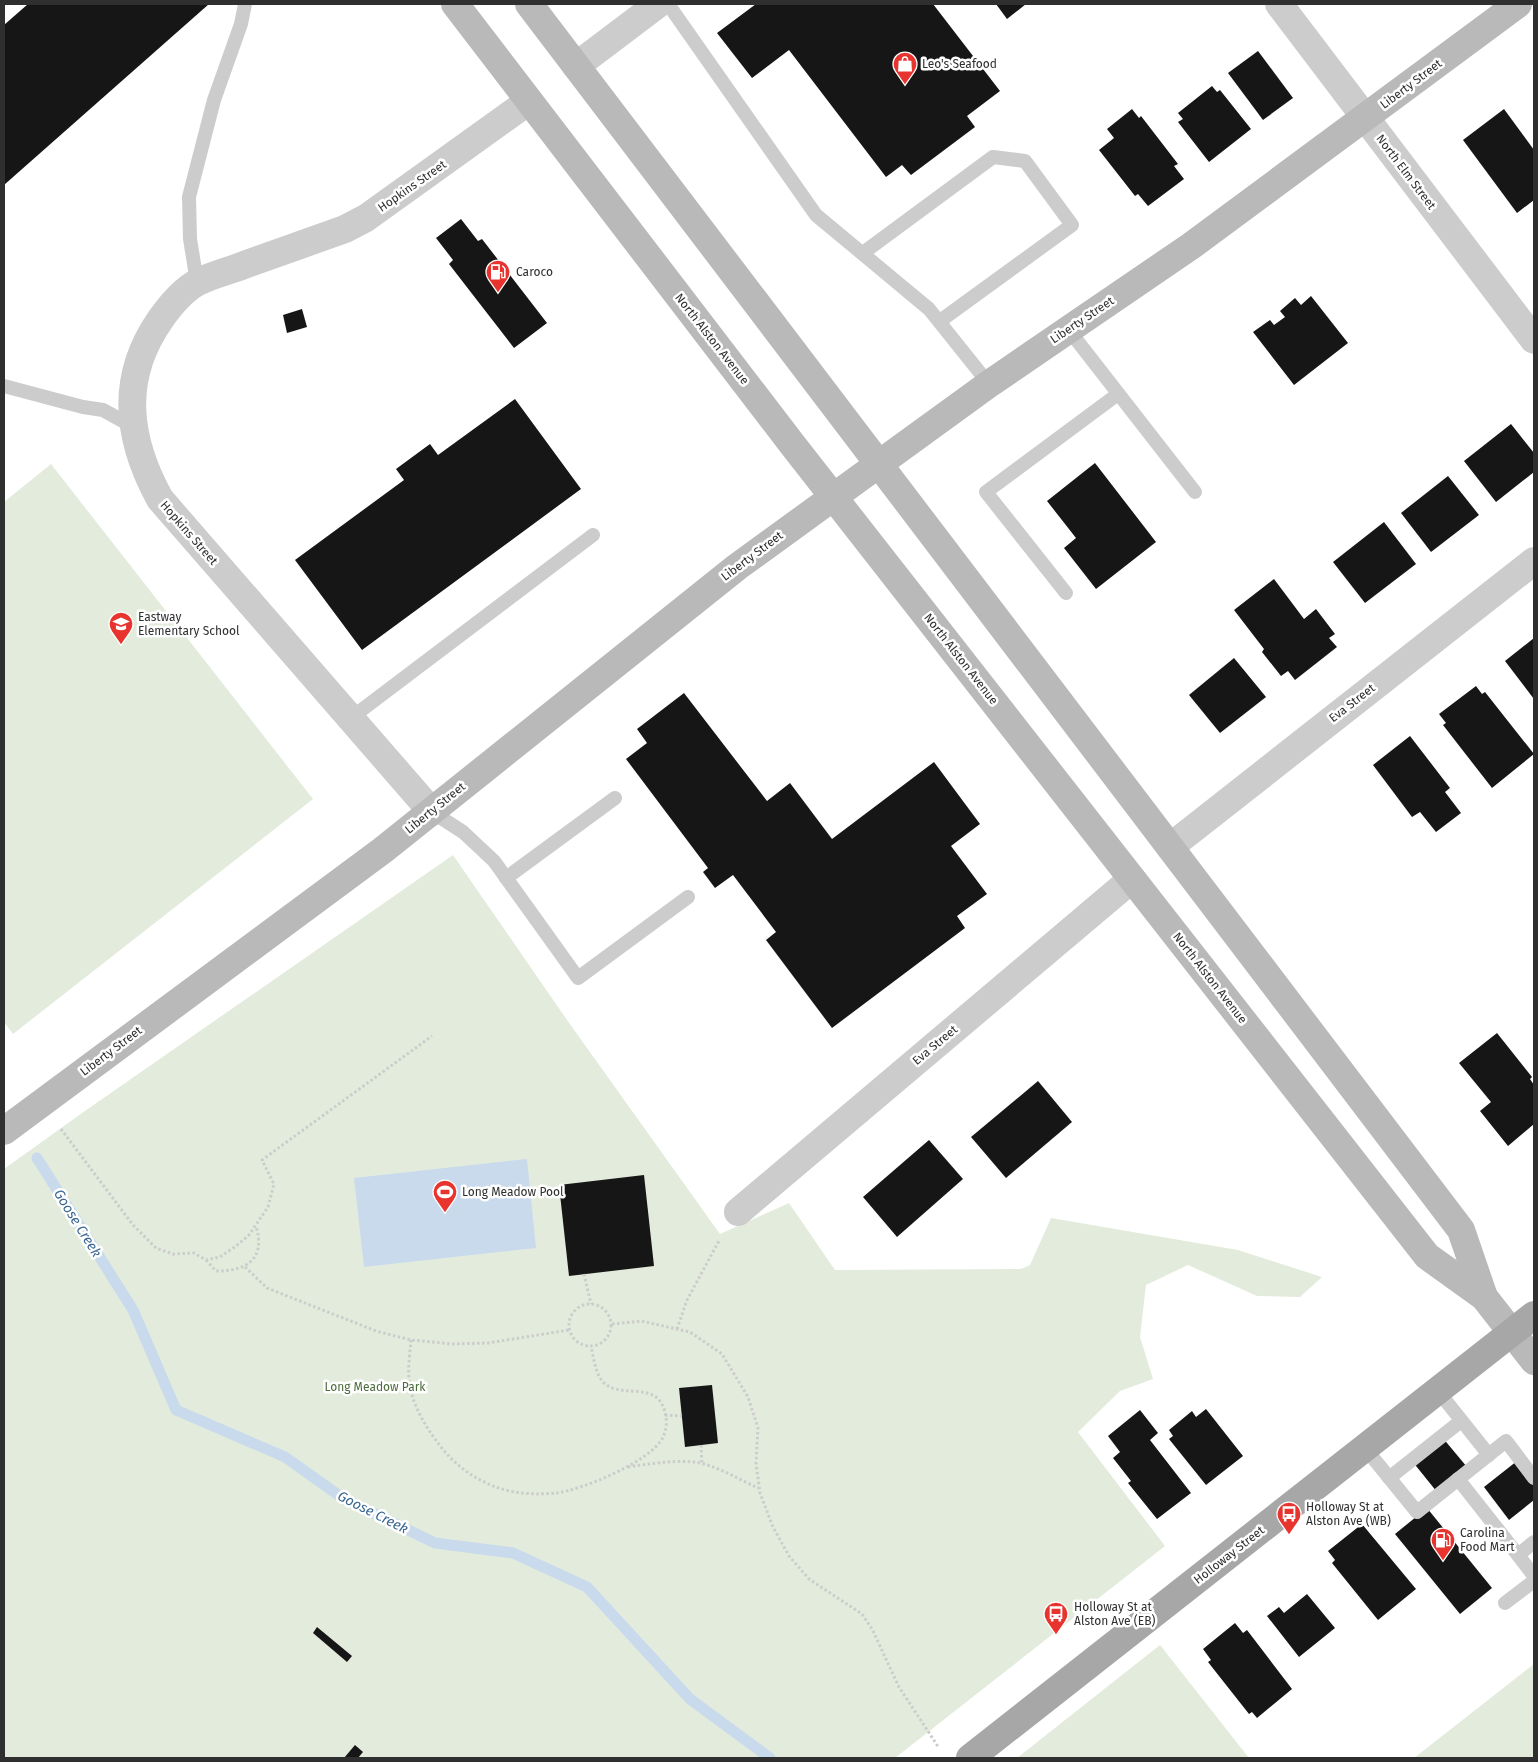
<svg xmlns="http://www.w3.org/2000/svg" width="1538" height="1762" font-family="'Fira Sans',sans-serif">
<rect width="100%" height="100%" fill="#fff"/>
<g fill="#e3ecdc">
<polygon points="51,464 313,799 13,1034 4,1022 4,502"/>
<polygon points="453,855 567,1020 720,1234 789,1203 835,1270 1021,1269 1030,1265 1051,1218 1238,1250 1322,1277 1300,1297 1257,1296 1188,1265 1146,1285 1140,1337 1153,1379 1120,1391 1078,1432 1165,1546 895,1758 4,1758 4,1169 82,1113"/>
<polygon points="1160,1645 1249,1758 1017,1758"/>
<polygon points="1534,1664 1534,1758 1414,1758"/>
</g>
<polygon fill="#c8daec" points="527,1159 536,1248 364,1267 354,1178"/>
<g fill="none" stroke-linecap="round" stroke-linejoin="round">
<polyline stroke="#c8daec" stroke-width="11" points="37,1158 133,1310 176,1410 285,1457 344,1499 435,1543 513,1553 587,1587 690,1699 770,1758"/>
</g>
<g fill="#161616">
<polygon points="28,4 209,4 4,185 4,25"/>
<polygon points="756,4 933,4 1000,91 967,116 975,127 911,175 902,165 886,177 789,50 752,78 717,33"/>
<polygon points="996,4 1026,4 1007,19"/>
<polygon points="1258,51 1293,98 1263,120 1228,73"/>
<polygon points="1212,86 1217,92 1220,90 1251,129 1209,162 1178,122 1183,119 1178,113"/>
<polygon points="1132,109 1139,118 1141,116 1178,164 1174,166 1184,179 1148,206 1138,194 1135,196 1099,150 1114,138 1107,129"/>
<polygon points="1504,109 1534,150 1534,200 1517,213 1463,140"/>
<polygon points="461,219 478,241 482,239 547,323 514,348 449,264 453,260 436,238"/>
<polygon points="1311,296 1348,343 1294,385 1253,332 1270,320 1274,325 1285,317 1280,311 1295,298 1301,305"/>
<polygon points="302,309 307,327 287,333 283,315"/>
<polygon points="515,399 581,489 362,650 295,560 404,480 396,469 430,444 438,455"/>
<polygon points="1511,424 1534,453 1534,472 1496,502 1464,461"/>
<polygon points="1095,463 1156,542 1096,589 1064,548 1076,538 1047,501"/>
<polygon points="1448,476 1479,515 1431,552 1401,513"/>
<polygon points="1384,522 1416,564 1365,603 1333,562"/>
<polygon points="1274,579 1304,619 1316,609 1335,634 1329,638 1337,647 1295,680 1288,671 1281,676 1262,652 1264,649 1234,610"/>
<polygon points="1534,638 1534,699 1505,661"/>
<polygon points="1234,658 1266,697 1220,733 1189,695"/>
<polygon points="1476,686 1482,694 1485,692 1534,754 1492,788 1443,725 1446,723 1439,714"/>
<polygon points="684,693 767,801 790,783 832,839 934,762 980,824 951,846 987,894 957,916 965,928 832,1028 766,940 776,932 733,875 715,888 703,872 708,868 626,759 647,743 637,729"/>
<polygon points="1410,736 1450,788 1445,792 1461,813 1436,832 1420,812 1412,817 1373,765"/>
<polygon points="1497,1033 1532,1077 1530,1079 1534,1085 1534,1124 1508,1146 1480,1111 1491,1102 1459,1063"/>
<polygon points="1038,1081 1072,1122 1006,1178 971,1137"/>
<polygon points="929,1140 963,1179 897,1237 863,1197"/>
<polygon points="644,1175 654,1266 569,1276 559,1185"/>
<polygon points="712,1385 718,1443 685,1447 679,1388"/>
<polygon points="1206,1409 1243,1456 1206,1485 1169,1439 1173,1436 1169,1430 1192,1411 1196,1417"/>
<polygon points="1140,1410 1158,1433 1150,1440 1191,1493 1157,1519 1128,1483 1131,1481 1113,1458 1120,1452 1108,1436"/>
<polygon points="1442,1437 1467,1467 1437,1492 1412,1461"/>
<polygon points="1517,1461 1534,1484 1534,1500 1509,1520 1484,1487"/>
<polygon points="1427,1508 1492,1588 1460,1614 1395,1534"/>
<polygon points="1362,1524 1416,1589 1378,1620 1332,1563 1335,1560 1328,1551"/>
<polygon points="1307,1594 1335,1628 1299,1657 1267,1616 1279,1607 1284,1613"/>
<polygon points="1235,1623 1243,1633 1247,1630 1292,1689 1257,1718 1252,1712 1249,1714 1208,1662 1211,1660 1203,1649"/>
<polygon points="317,1627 352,1656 347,1662 313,1633"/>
<polygon points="355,1745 363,1752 358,1758 344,1758"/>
</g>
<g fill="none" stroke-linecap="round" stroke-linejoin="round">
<g stroke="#ccc" stroke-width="3" stroke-dasharray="2.5 2.5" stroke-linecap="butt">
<polyline points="61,1129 133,1225 156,1248 173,1254 194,1253 206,1260 220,1257 236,1246 249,1235 268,1207 274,1184 262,1160 432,1036"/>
<path d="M206 1260 216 1271C247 1271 266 1259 256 1226"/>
<polyline points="245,1267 267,1288 376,1331 411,1340 452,1344 488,1343 569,1330"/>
<polyline points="584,1274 591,1304"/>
<circle cx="590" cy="1325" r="21"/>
<polyline points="612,1324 641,1321 690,1332 722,1354 748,1397 758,1428 756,1463 760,1493 773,1527 789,1556 809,1579 862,1614 872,1629 899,1687 939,1748"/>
<polyline points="677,1329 687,1300 720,1239"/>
<path d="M411 1340C410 1354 407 1371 410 1385 413 1405 423 1422 435 1439 450 1461 471 1478 496 1487 514 1494 538 1495 556 1493 582 1490 649 1462 662 1439 666 1432 667 1424 666 1417 660 1377 621 1401 603 1382 595 1373 594 1358 591 1347"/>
<polyline points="665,1415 682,1416"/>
<polyline points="701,1445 702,1465"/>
<path d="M628 1467C649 1464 672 1460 694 1462 716 1465 738 1479 758 1488"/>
</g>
<g stroke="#ccc" stroke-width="14">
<polyline points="668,4 816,215 929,309 989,384"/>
<polyline points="863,253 993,157 1025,161 1072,225 940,321"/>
<polyline points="197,282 190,239 189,197 214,100 241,24 245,4"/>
<polyline points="1068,329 1195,492"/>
<polyline points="4,386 83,407 103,410 132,426"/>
<polyline points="1066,593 986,492 1118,394"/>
<polyline points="351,718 593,535"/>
<polyline points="432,812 463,832 494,861 578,978 688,897"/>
<polyline points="506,878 615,798"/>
<polyline points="1438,1391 1489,1455"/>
<polyline points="1365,1448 1417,1512 1506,1441 1534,1478"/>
<polyline points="1389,1478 1461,1421"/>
<polyline points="1458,1479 1518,1555 1534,1542"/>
<polyline points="1518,1555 1534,1576"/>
<polyline points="1505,1603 1534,1581"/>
</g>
<g stroke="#ccc" stroke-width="28">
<polyline points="1279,4 1534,340"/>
<polyline points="576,66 658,4"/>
<path d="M432 812 160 499C127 439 119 379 160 320 169 307 183 290 198 282 212 275 229 271 244 265 278 253 311 241 345 229L366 218 529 101"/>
<polyline points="1170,847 1534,561"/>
<polyline points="738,1212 1132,879"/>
</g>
<g stroke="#b9b9b9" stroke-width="28">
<polyline points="455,4 792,444 1427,1256 1484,1297 1534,1361"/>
<polyline points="529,4 1461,1230 1484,1297"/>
<polyline points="4,1131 383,850 737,567 989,384 1191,246 1518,4"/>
</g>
<polyline stroke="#a7a7a7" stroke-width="28" points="970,1758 1534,1315"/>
</g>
<defs>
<symbol id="shop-pin" viewBox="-11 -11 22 30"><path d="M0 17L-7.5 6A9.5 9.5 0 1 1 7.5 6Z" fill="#e8342e" stroke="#fff"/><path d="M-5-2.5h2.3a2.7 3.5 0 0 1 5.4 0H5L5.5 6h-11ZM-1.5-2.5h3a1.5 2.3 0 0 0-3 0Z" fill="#fff"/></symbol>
<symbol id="fuel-pin" viewBox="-11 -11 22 30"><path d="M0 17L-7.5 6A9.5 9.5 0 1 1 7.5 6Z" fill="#e8342e" stroke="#fff"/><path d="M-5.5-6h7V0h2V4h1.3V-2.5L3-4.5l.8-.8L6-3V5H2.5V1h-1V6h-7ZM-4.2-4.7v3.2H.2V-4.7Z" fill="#fff"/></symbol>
<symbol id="school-pin" viewBox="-11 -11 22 30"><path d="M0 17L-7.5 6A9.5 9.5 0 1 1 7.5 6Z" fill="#e8342e" stroke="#fff"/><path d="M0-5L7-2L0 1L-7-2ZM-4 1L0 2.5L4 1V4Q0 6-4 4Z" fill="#fff"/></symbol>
<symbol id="stadium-pin" viewBox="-11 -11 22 30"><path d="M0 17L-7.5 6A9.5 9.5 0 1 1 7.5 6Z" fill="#e8342e" stroke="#fff"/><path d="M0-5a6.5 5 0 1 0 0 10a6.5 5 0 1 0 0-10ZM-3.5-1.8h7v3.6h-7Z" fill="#fff"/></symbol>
<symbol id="bus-pin" viewBox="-11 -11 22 30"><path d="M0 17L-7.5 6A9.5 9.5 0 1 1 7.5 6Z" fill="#e8342e" stroke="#fff"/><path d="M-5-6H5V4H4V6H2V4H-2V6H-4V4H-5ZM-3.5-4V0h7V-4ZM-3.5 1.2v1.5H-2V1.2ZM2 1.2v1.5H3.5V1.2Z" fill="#fff"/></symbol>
</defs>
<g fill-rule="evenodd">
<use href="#shop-pin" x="891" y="50" width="28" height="38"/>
<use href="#fuel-pin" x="484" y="258" width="28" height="38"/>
<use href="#school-pin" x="107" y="610" width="28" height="38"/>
<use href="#stadium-pin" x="431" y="1178" width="28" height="38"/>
<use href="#bus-pin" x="1275" y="1500" width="28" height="38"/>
<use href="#fuel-pin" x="1429" y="1526" width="28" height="38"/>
<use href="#bus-pin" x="1042" y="1600" width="28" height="38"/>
</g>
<g text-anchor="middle" stroke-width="5" stroke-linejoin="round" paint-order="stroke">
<g font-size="12" fill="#2f2f2f" stroke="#fff" text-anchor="start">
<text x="922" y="68">Leo's Seafood</text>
<text x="516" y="276">Caroco</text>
<text x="138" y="621">Eastway<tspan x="138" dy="14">Elementary School</tspan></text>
<text x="462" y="1196">Long Meadow Pool</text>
<text x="1306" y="1511">Holloway St at<tspan x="1306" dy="14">Alston Ave (WB)</tspan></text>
<text x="1460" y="1537">Carolina<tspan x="1460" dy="14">Food Mart</tspan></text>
<text x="1074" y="1611">Holloway St at<tspan x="1074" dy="14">Alston Ave (EB)</tspan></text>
</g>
<g font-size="12" fill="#2f2f2f" stroke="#fff">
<text transform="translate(1411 84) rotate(-37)" y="4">Liberty Street</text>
<text transform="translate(1406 172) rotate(53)" y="4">North Elm Street</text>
<text transform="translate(412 186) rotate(-35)" y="4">Hopkins Street</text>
<text transform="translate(1082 320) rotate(-34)" y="4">Liberty Street</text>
<text transform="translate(712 339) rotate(52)" y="4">North Alston Avenue</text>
<text transform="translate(189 533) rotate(49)" y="4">Hopkins Street</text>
<text transform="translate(752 556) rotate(-37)" y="4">Liberty Street</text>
<text transform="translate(961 659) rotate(52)" y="4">North Alston Avenue</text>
<text transform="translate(1352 703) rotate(-38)" y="4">Eva Street</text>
<text transform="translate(435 808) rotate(-39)" y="4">Liberty Street</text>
<text transform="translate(1210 978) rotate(52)" y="4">North Alston Avenue</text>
<text transform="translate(935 1045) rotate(-40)" y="4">Eva Street</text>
<text transform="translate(111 1051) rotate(-37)" y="4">Liberty Street</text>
<text transform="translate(1229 1555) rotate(-38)" y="4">Holloway Street</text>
</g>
<g font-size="12" fill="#4c6b3b" stroke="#fff">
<text x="375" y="1391">Long Meadow Park</text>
</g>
<g font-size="14" font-style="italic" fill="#3b6792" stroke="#fff">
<text transform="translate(78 1223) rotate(58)" y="5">Goose Creek</text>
<text transform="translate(373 1512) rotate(27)" y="5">Goose Creek</text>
</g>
</g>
<rect width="1538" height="1762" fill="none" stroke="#2f2f2f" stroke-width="10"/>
</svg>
